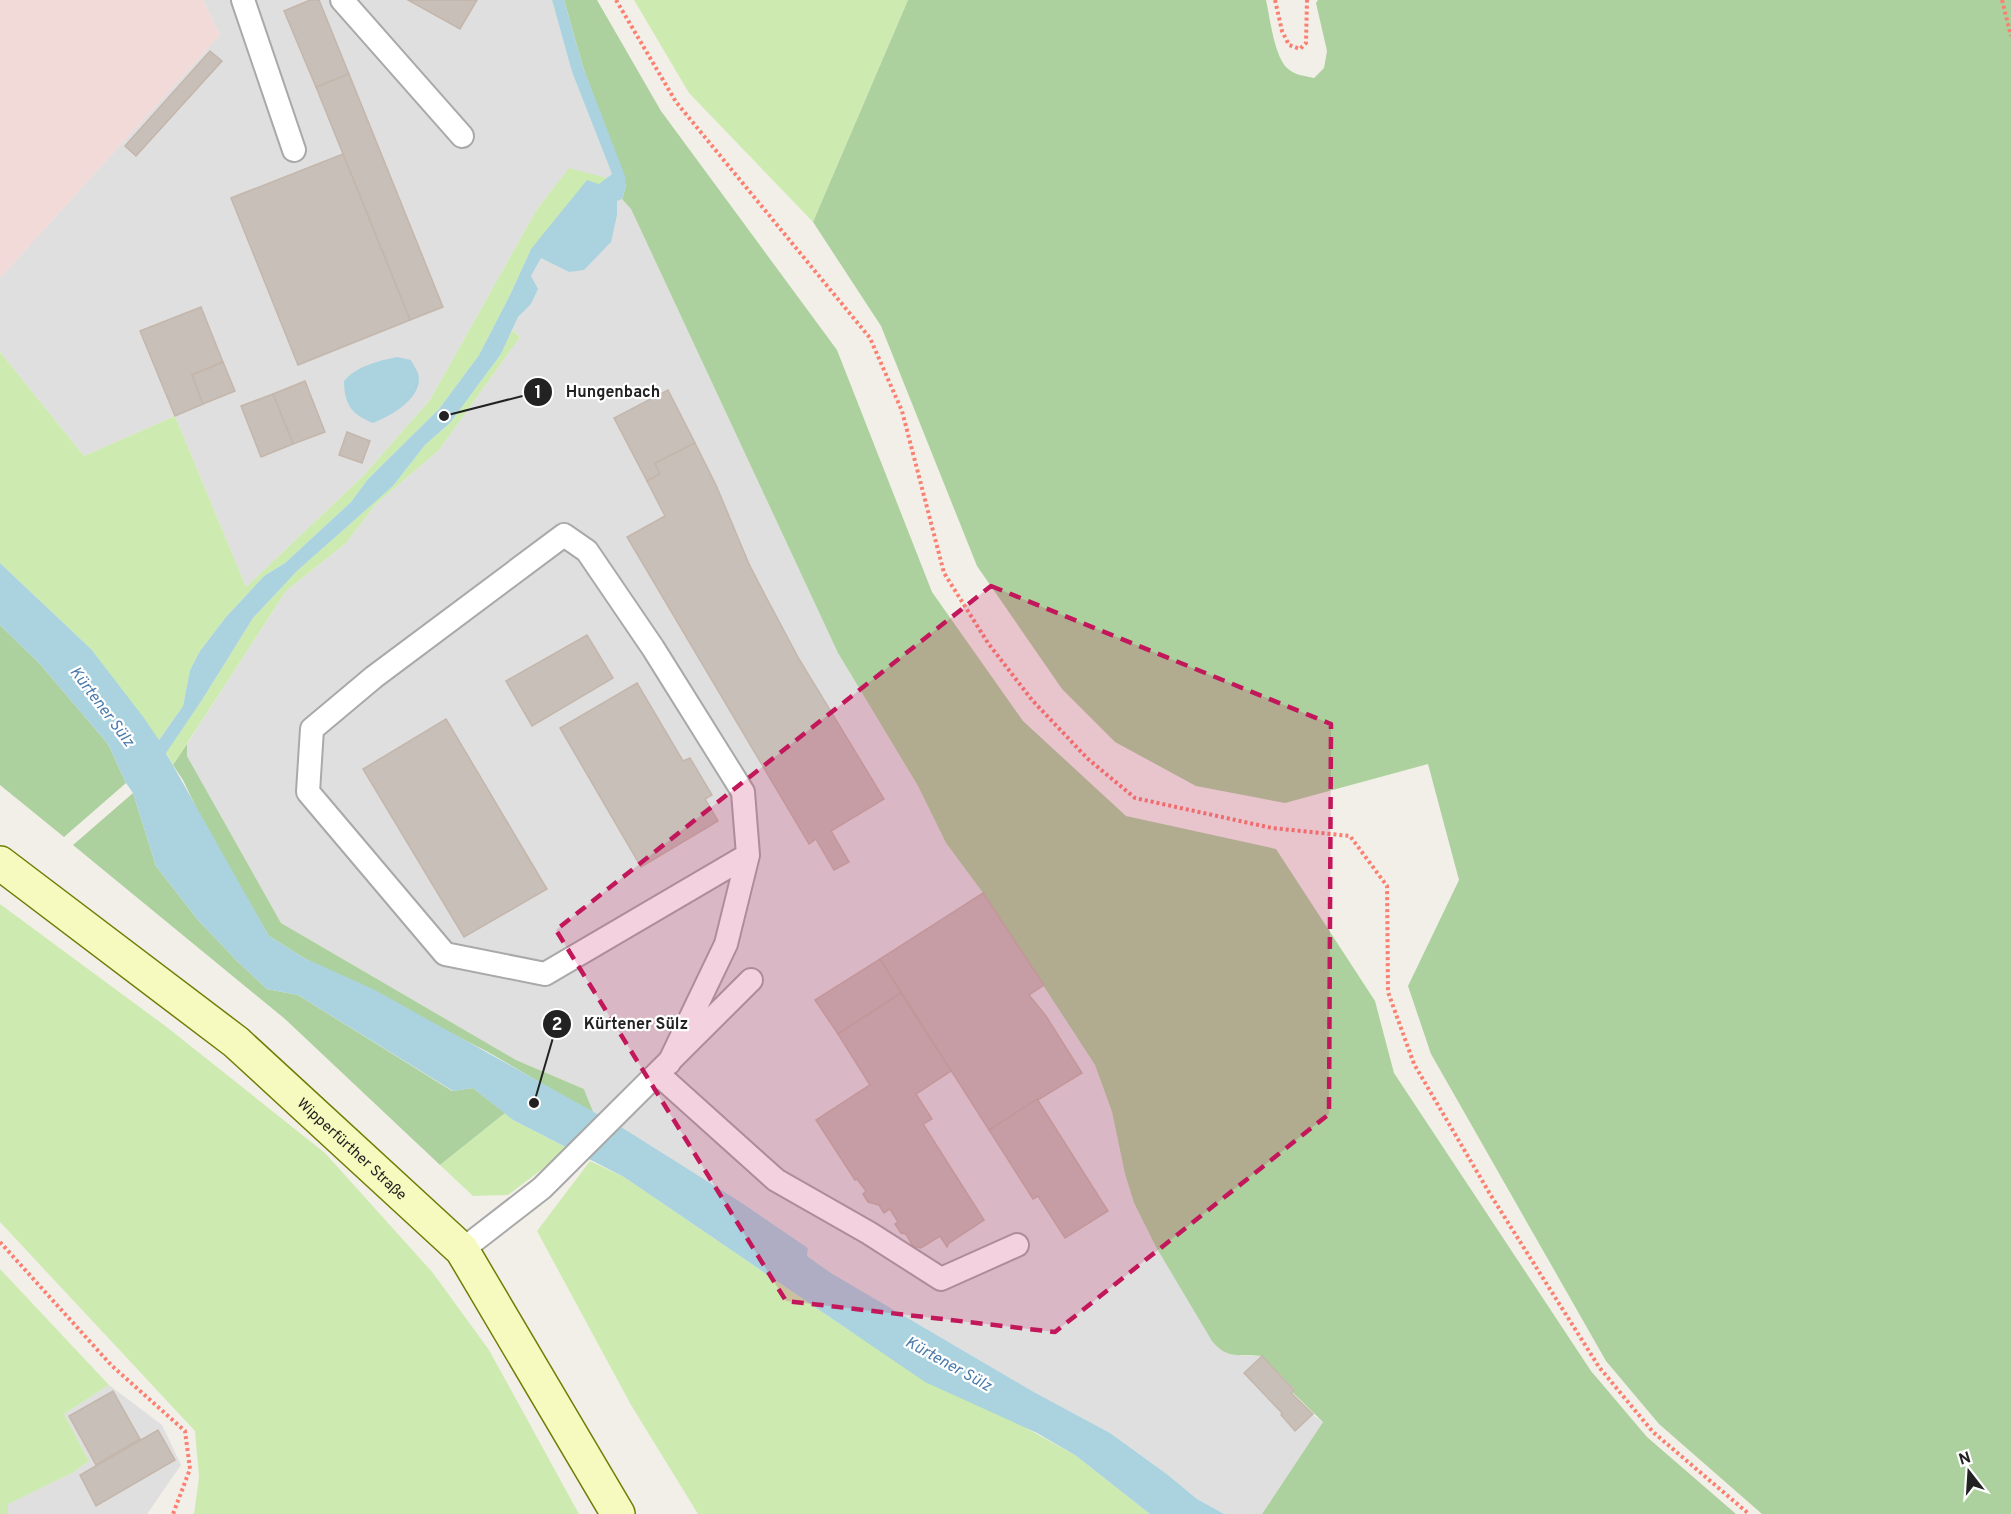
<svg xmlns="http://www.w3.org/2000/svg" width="2011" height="1514" font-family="Overpass,sans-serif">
<rect width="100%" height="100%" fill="#f2efe9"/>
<g fill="#e0dfdf">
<polygon points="203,0 552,0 572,72 612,174 607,178 569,169 537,209 430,400 363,476 246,587 175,416 84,456 0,352 0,278 220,35"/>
<polygon points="622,199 631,209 838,653 918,786 946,843 983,893 1095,1065 1112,1112 1125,1174 1134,1203 1156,1247 1218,1348 1242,1356 1262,1356 1294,1390 1292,1392 1313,1415 1323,1422 1262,1514 1224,1514 1197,1499 1168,1475 1110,1433 1032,1391 831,1273 807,1256 808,1248 742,1203 626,1130 594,1114 584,1089 516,1060 281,923 187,756 187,744 286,591 346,543 376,504 439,450 520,337 512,330 518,317 531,304 537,290 531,276 541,257 569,272 617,215 617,200"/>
<polygon points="109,1385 162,1425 181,1465 147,1514 8,1514 7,1504 72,1473 89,1461 64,1414"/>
</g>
<polygon fill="#f2dad9" points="0,0 203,0 220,35 0,278"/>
<g fill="#cdebb0">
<polygon points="634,0 908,0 813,222 689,93"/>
<polygon points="569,168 607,178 531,249 510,295 479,355 439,409 368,479 351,502 285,563 264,576 226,617 200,651 190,670 183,706 158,741 91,649 0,563 0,352 84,456 175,416 246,587 363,476 430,400 537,209"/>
<polygon points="512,330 520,337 439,450 376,504 346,543 286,591 173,765 166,752 202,700 253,618 297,571 393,486 425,445 450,423 501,354"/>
<polygon points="0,904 168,1028 325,1153 433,1273 489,1350 579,1514 194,1514 199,1477 195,1431 0,1222"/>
<polygon points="505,1113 513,1120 569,1149 508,1195 473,1196 440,1165"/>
<polygon points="590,1161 624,1177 853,1333 1075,1455 1150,1514 698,1514 631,1405 537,1231"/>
<polygon points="0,1269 109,1385 64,1414 89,1461 72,1473 8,1504 8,1514 0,1514"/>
</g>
<g fill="#add19e">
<path d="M564 0H597L661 111 837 350 932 592 1023 721 1126 816 1276 849 1375 1001 1394 1073 1591 1371 1647 1437 1736 1514H1262L1323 1422 1292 1392 1294 1389 1262 1356C1241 1353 1228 1361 1212 1341L1156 1247 1134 1203 1125 1174 1112 1112 1095 1065 983 893 946 843 918 786 838 653 631 209 622 199 626 186 583 67Z"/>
<path d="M908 0H1266C1270 18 1274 55 1287 68 1294 75 1305 76 1314 78L1324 68 1327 51 1316 3 1318 0H2011V1514H1762L1659 1424 1606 1361 1431 1054 1408 986 1459 880 1428 764 1285 803 1196 786 1115 742 1062 689 977 566 881 326 813 222Z"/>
<polygon points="0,625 40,664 108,744 126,783 64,837 0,785"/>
<polygon points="187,744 187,756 281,923 516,1060 584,1089 594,1114 488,1052 304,958 269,936 205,826 183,780 173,765"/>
<polygon points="133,793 156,866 198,920 237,961 267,989 298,995 452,1091 473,1088 505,1113 440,1165 285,1019 73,845"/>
</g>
<g fill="#aad3df">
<polygon points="552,0 564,0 583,67 625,176 626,186 622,199 617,201 617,215 611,242 584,270 569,272 541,258 531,276 538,289 531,304 518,317 501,354 450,423 425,445 393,486 297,571 253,618 202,700 166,753 269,936 304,958 373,989 626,1130 742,1203 808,1248 807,1256 831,1273 1032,1391 1110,1433 1168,1475 1197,1499 1224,1514 1150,1514 1075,1455 1037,1433 925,1382 624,1177 513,1120 473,1088 453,1091 298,995 267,989 237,961 198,920 156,866 133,793 126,783 108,744 40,664 0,625 0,563 91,649 144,718 159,740 183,706 190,670 200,651 226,617 264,576 285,563 351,502 368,479 439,409 479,355 510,295 531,249 587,180 599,184 612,174 572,72"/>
<path d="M397 357 411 360C413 364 416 369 418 373 425 397 391 416 373 423 352 415 344 404 344 381 357 366 378 361 397 357Z"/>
</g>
<g fill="#c7bfb8" stroke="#c4b6ab" stroke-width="1.5">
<polygon points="310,0 319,0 349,74 316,87 284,11"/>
<polygon points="408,0 477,0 460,29"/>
<polygon points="210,51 222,61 136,156 125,146"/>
<polygon points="349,74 443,307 410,320 316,87"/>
<polygon points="343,154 410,320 298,365 231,198"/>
<polygon points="201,307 223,362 192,375 203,404 175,416 140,331"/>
<polygon points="223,362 235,391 203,404 192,375"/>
<polygon points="305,381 325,432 293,444 273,394"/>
<polygon points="668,390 695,443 655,463 660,474 647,481 614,418"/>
<polygon points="273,394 293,444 261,457 241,406"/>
<polygon points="347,432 370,441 362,463 339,455"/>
<polygon points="695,443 716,485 749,564 765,595 799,659 884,799 831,831 849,862 834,870 816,839 809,844 627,537 665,516 647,481 660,474 655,463"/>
<polygon points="587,635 613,678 532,726 506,681"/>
<polygon points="637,683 683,761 690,758 712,795 705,799 718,821 641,867 560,728"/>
<polygon points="446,719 547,889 464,937 363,769"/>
<polygon points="983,893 1044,985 1029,995 1046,1016 1082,1073 989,1130 880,959"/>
<polygon points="880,959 901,993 838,1034 815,1000"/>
<polygon points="901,993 951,1071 916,1094 932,1119 923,1124 984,1220 949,1243 947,1247 940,1236 921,1248 913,1246 906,1234 901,1233 895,1224 898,1222 890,1209 884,1213 879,1205 868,1202 863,1194 866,1191 857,1179 855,1180 816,1120 870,1085 838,1034"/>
<polygon points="1037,1099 1108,1211 1065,1238 1038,1196 1033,1199 989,1130"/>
<polygon points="1262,1356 1294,1390 1291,1393 1313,1414 1295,1431 1281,1415 1282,1413 1244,1373"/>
<polygon points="113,1391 140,1439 96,1465 69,1416"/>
<polygon points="158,1430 175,1460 96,1506 80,1475"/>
</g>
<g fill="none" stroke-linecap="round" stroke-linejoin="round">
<defs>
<g id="lane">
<polyline points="243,0 294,150"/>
<polyline points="342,0 462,136"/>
<polyline points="669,1063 726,944 748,855 743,792 653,648 587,551 564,535 374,677 312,729 308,792 445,954 545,974 748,855"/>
<polyline points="658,1074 776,1180 869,1233 941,1279 1017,1245"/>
<polyline points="462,1250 542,1188 751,980"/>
</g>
<g id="secondary">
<path id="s1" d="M0 863 236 1042 462 1250 618 1514"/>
</g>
</defs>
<use href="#lane" stroke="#a9a9a9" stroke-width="26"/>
<use href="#secondary" stroke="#707d05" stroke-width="36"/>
<g stroke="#fa8072" stroke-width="4" stroke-dasharray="3 3" stroke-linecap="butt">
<polyline points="616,0 676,102 870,338 902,411 944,573 988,643 1032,700 1088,759 1135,798 1272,828 1350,836 1387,886 1388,992 1414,1064 1490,1194 1599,1367 1653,1432 1749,1514"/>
<polyline points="1275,0 1282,31 1289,45 1300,49 1306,43 1307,0"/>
<polyline points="2002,0 2011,36"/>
<polyline points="0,1242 112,1366 185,1431 190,1469 173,1514"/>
</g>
<use href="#lane" stroke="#fff" stroke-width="22"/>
<use href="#secondary" stroke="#f7fabf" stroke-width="33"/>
</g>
<path fill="#c2185b" fill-opacity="0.2" stroke="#c2185b" stroke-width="4.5" stroke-dasharray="12 8" stroke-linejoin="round" d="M991 586 1331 724 1329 1114 1055 1332 786 1301 556 930Z"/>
<g text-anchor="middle" stroke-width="4.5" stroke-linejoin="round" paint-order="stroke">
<g font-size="15" fill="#222" stroke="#fff">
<text dy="5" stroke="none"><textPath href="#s1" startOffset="454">Wipperfürther Straße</textPath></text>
</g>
<g font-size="16" font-style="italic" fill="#4a7aab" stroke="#fff">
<text transform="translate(103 706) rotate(53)" y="6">Kürtener Sülz</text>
<text transform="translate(949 1363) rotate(29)" y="6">Kürtener Sülz</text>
</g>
</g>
<path fill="none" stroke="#222" stroke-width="2" d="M444 416L538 392M534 1103L557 1024"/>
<g fill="#222" stroke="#fff" stroke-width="2">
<circle cx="444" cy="416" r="6"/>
<circle cx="534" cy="1103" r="6"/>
<circle cx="538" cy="392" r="15"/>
<circle cx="557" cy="1024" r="15"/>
</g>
<g font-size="18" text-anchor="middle" font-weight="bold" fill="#fff">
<text x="538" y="398">1</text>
<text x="557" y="1030">2</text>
</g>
<g font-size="16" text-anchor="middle" font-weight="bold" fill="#222" stroke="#fff" stroke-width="4.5" stroke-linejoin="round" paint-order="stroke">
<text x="613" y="397">Hungenbach</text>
<text x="636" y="1029">Kürtener Sülz</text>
</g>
<g transform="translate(1969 1472) rotate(343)" stroke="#ffffff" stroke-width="4.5" paint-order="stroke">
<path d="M0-4.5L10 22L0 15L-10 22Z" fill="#222222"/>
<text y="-9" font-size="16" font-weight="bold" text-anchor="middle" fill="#222222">N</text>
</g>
</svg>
